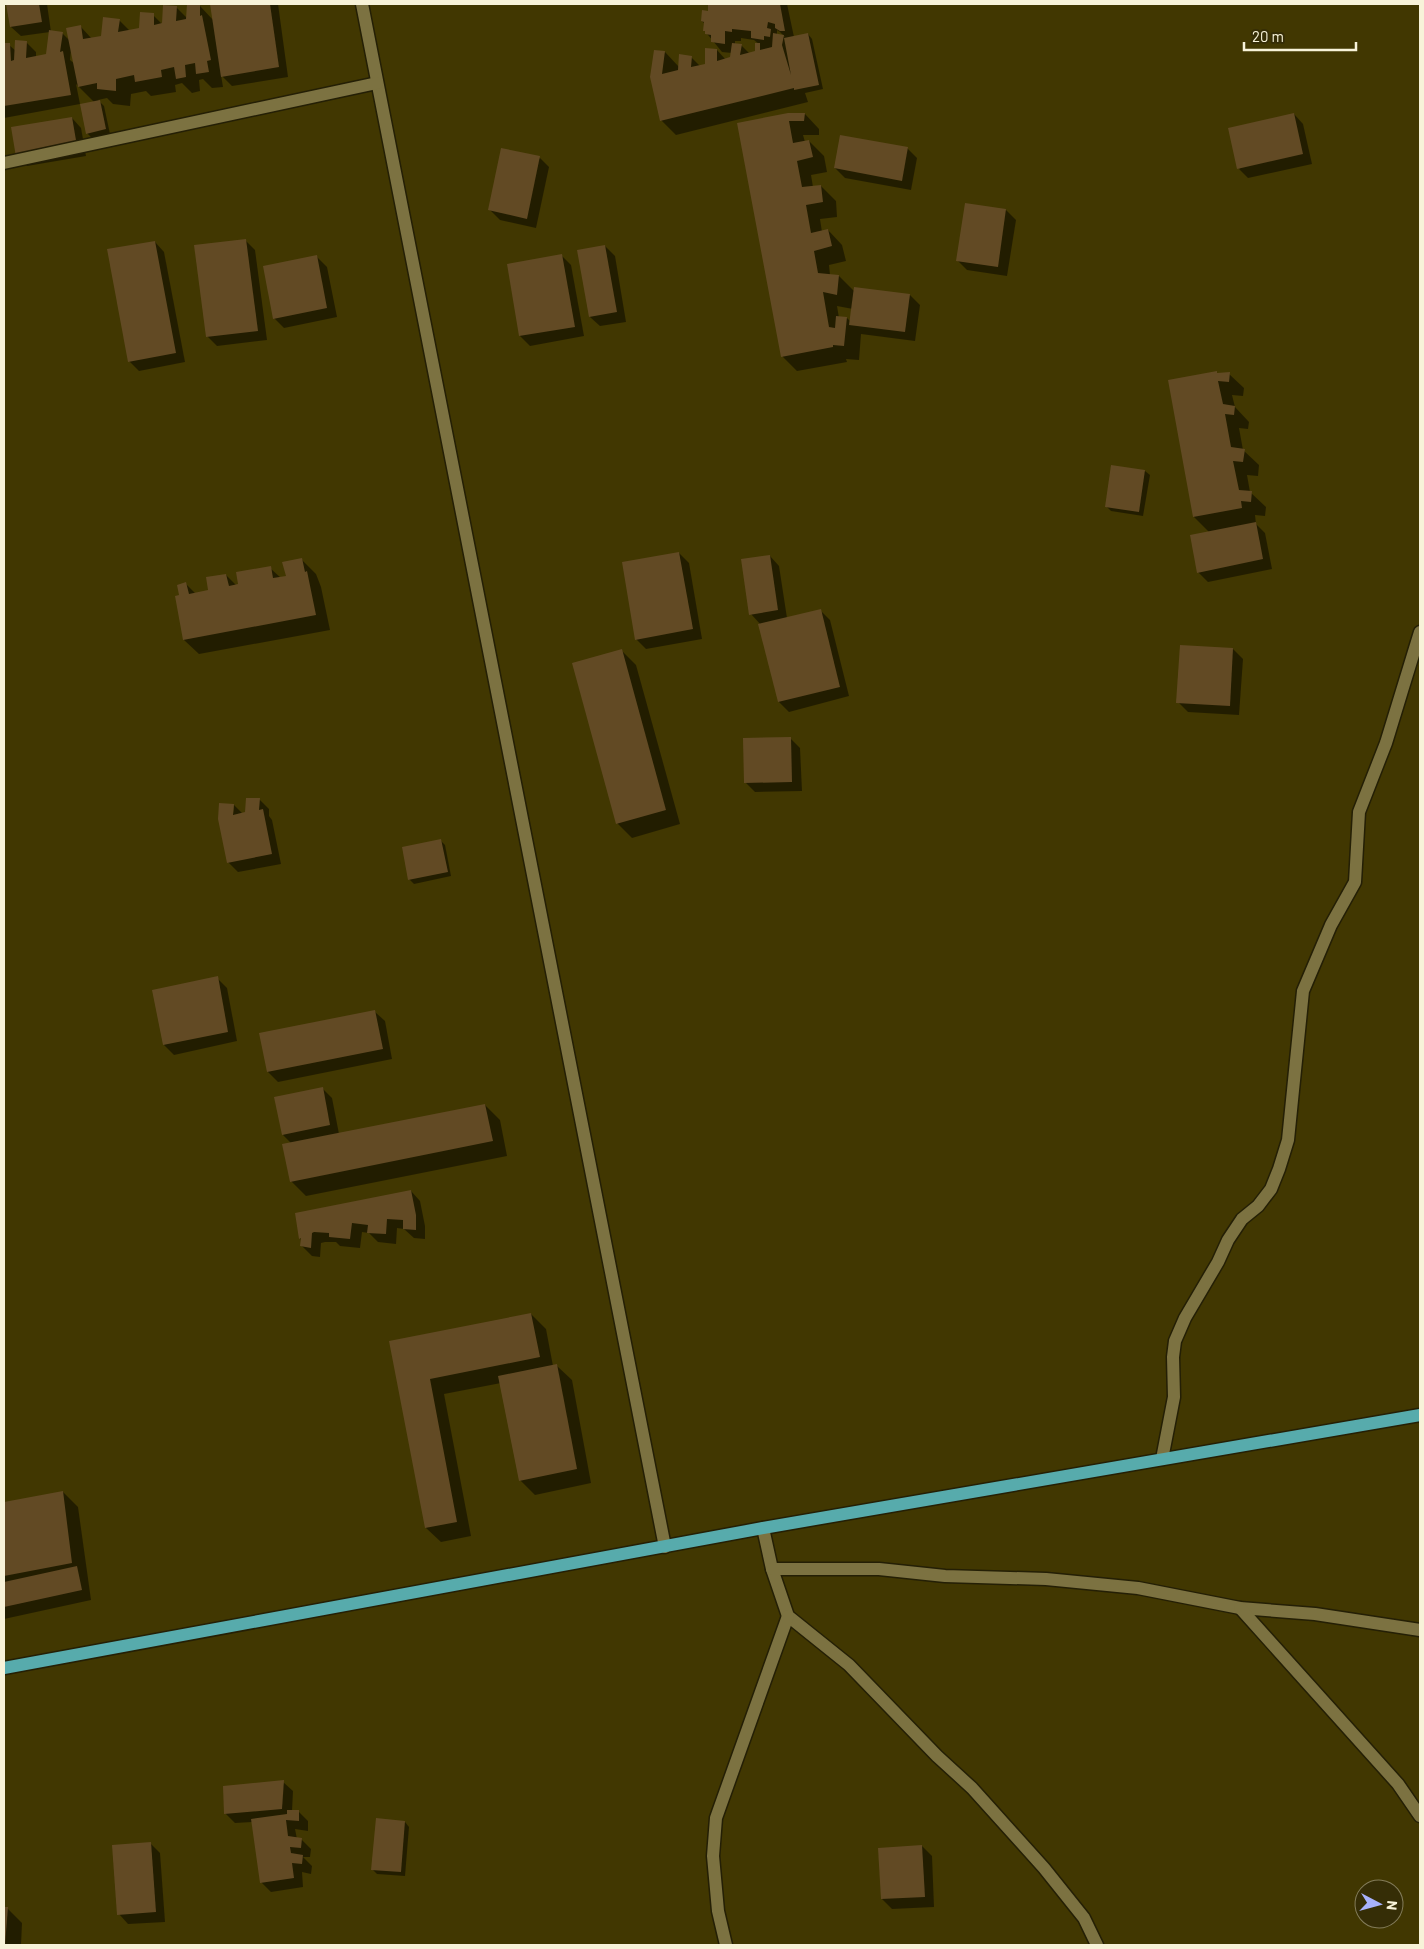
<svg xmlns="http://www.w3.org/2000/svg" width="1424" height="1949" font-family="Barlow,sans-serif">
<rect width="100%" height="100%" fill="#413701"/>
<g fill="#0007" fill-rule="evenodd">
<path d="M7 4H47L51 32 62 33 70 41 81 27 92 39 102 37 119 20 130 31 140 29 153 15 163 25 176 7 188 19 200 6 214 21 212 4H278L288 77 232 86 221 75 223 87 212 88 203 79 199 80 200 91 192 93 182 83 175 85 176 92 151 96 146 91 131 94 130 106 113 104 107 98 98 100 104 106 110 134 92 138 87 133 95 103 76 84 80 104 4 118V45H9L16 51 26 42 36 52V57L47 56 50 32 21 36 11 27ZM71 49 75 64 70 60Z"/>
<path d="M710 4H787L794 37 808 34 812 39 823 89 805 93 808 102 676 135 661 120 651 77 665 52 679 67 691 57 700 66 706 65 717 50 726 60 731 58 732 53 722 52 704 30 705 24 702 21 709 12ZM777 30 780 32 785 37 777 35ZM741 38 754 40 759 44 756 52 750 54 741 45 735 44V41H741Z"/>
<path d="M805 114 819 129V135H803L805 142 809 141 824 156 827 172 811 175 813 187 821 186 836 201 837 217 820 219 822 232 828 230 842 245 846 261 829 265 830 275 839 276 855 292 910 295 920 305 915 341 861 334 859 360 846 359 847 362 797 371 783 357 738 124ZM837 306 853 309 851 322 847 318H839Z"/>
<polygon points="1294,114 1303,124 1312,164 1248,178 1239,169"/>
<polygon points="72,118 81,128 86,156 27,166 17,156"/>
<polygon points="907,148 917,158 911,190 845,178 835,168"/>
<polygon points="540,158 549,167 536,228 500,220 490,210"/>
<polygon points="966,204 1006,210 1016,220 1007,276 967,270 957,260"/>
<polygon points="245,240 255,250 267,340 217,346 207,336"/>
<polygon points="155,242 164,252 185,362 139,371 129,361"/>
<polygon points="605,246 615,256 626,322 600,326 590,317"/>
<polygon points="561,255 571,265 584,336 530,346 520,336 508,265"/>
<polygon points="317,257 327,267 337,317 284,328 274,318"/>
<polygon points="1216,372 1219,375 1229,374 1244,388 1243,396 1232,395 1235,407 1249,422 1248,429 1239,428 1243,450 1259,465 1258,476 1247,475 1250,492 1266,507 1265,516 1255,515 1256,524 1265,533 1272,569 1208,582 1198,572 1210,533 1194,517"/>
<polygon points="1145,471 1150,475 1143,516 1111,511 1106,506"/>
<polygon points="679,553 689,563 702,639 646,649 636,639"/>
<polygon points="770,556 779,566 787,618 820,610 830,620 849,696 789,712 779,702 761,625 751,614"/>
<polygon points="301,559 316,574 321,587 330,630 199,654 184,640 181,596 185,583 196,594 209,591 226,575 237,586 270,568 281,578 287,577"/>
<polygon points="1233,649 1243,659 1239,715 1188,712 1178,702"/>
<polygon points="621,650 636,665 680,824 632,838 617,823"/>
<polygon points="790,738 800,748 802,791 755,792 745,782"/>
<polygon points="259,799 269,809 269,816 272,820 281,864 238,872 228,862 234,805 243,814"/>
<polygon points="441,841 445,845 451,876 414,884 409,879"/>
<polygon points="217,978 227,988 237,1041 174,1055 164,1045"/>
<polygon points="375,1012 385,1021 392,1059 278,1082 268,1072 261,1034"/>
<polygon points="322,1088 332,1098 339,1134 485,1105 500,1120 507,1156 306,1196 291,1181 292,1144 283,1135"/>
<polygon points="411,1191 420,1201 425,1226 425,1239 414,1238 404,1229 397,1228 396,1244 378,1242 369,1233 362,1232 360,1248 340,1246 336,1242 325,1242 321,1243 320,1257 312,1256 302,1246 296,1214"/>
<polygon points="531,1314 546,1329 553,1366 557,1366 572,1380 591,1483 535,1495 520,1480 501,1383 444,1394 471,1536 441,1542 426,1528 390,1342"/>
<polygon points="63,1492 78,1507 91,1600 4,1619 4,1503"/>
<polygon points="283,1782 293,1791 292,1811 299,1812 308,1821 308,1831 295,1829 297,1839 301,1839 311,1849 310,1857 303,1857 312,1866 311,1874 302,1872 303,1887 271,1892 261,1882 252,1822 235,1823 225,1813"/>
<polygon points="405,1822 409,1827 405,1876 377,1874 372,1869"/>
<polygon points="150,1843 160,1853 165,1922 128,1924 119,1914"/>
<polygon points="922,1846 932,1856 934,1907 892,1909 882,1899"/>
<polygon points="4,1908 7,1908 22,1923 21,1945 4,1945"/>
</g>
<g fill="#624a24">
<polygon points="6,4 39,4 42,22 10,27"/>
<polygon points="187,4 200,5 200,16 202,15 211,60 207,61 209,72 196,74 195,63 185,65 186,77 176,79 174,67 161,70 162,77 135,82 134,75 116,79 116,91 97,89 97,83 78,87 66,28 81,25 83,39 101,36 103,17 120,19 118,32 139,28 140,12 154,13 154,25 162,23 163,5 177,6 176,21 186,19"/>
<polygon points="210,4 270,4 279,67 221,77"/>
<polygon points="708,4 780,4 785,31 780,31 775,28 775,24 768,22 767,28 771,29 770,37 764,36 764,40 751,38 751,31 732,29 732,32 725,31 725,44 711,42 711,35 705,34 705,31 703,31 704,22 701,21 702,10 708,11"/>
<polygon points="49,30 63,32 60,52 63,51 71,95 4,106 4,43 10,43 11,61 14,60 15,40 27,41 26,58 46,54"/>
<polygon points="773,33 784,35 782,45 791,75 784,38 808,33 819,85 794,90 794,88 660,121 650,77 654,50 665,51 662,74 678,70 679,54 692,56 691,67 705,64 705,48 717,49 717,61 730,57 732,43 742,44 740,55 755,51 755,43 760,43 760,50 772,47"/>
<polygon points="100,100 106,129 86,134 80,104"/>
<polygon points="788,113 805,113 804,121 789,121 793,143 809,140 813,157 797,161 802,187 821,185 823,202 806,205 811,233 828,229 832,246 814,251 818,273 839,275 837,295 823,292 829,327 835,328 836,316 847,317 844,346 833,345 833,347 781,357 737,123"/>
<polygon points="1294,113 1303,154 1237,169 1228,128"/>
<polygon points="72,117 77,146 16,157 11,127"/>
<polygon points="840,135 908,147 902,181 834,168"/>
<polygon points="501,148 540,156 527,219 488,210"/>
<polygon points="965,203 1006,209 998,267 956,261"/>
<polygon points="246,239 258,331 206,337 194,245"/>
<polygon points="155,241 176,353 128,362 107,249"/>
<polygon points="605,245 617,312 589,317 577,250"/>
<polygon points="562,254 575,327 519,336 507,264"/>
<polygon points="317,255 327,308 273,319 263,266"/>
<polygon points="854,287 910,294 905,332 849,325"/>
<polygon points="1217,371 1217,373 1230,372 1229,382 1218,381 1223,404 1235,406 1234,415 1225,414 1231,447 1245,449 1243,462 1233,461 1239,490 1252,491 1251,502 1241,501 1242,508 1193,517 1168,380"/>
<polygon points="1111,465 1145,470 1139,512 1105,507"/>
<polygon points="1256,522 1263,559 1197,573 1190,535"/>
<polygon points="679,552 693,629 635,640 622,562"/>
<polygon points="770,555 778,610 749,615 741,559"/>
<polygon points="302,558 305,572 307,571 316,615 183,640 175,596 179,595 177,585 186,582 189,594 208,590 206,577 226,574 229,586 238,584 236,572 271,566 273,578 286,576 282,562"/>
<polygon points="821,609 840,687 778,702 758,624"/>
<polygon points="1180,645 1233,648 1230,706 1176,703"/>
<polygon points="622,649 666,810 616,824 572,663"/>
<polygon points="791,737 792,782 744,783 743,738"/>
<polygon points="246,798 260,798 259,810 263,809 272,854 227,863 218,819 219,803 234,804 233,815 245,812"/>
<polygon points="441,839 448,872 408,880 402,847"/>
<polygon points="218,976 228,1032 163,1045 152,990"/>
<polygon points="375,1010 383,1049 267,1072 259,1033"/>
<polygon points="323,1087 330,1125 282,1135 274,1097"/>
<polygon points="485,1104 493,1141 290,1182 282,1144"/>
<polygon points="411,1190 416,1215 416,1230 403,1229 403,1220 387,1219 386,1234 367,1233 368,1225 352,1223 350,1239 329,1237 329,1233 314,1232 312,1233 311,1248 300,1246 301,1238 299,1239 295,1213"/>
<polygon points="531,1313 540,1357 430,1379 457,1522 425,1528 389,1341"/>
<polygon points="557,1364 577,1469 519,1481 498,1376"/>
<polygon points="63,1491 72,1563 4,1576 4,1502"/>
<polygon points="77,1566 82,1590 4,1607 4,1582"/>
<polygon points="284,1780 282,1809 224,1814 223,1786"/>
<polygon points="287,1810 299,1810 299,1821 286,1820 288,1836 302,1838 301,1848 290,1847 291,1853 303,1855 302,1864 292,1863 294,1878 260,1883 251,1819 287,1814"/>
<polygon points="376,1818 405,1821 401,1872 371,1870"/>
<polygon points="151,1842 156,1912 117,1915 112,1845"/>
<polygon points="922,1845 925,1897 881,1899 878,1848"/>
<polygon points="4,1907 8,1907 5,1945 4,1945"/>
</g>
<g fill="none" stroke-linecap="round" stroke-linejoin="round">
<defs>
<g id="street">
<polyline points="362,4 665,1547"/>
<polyline points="4,163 377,83"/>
<polyline points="1162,1459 1174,1397 1173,1357 1175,1341 1185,1318 1218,1262 1228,1240 1242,1219 1258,1206 1271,1189 1279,1169 1288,1140 1303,991 1331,925 1355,882 1359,812 1386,743 1420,632"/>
<polyline points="763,1528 772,1569 788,1616 849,1665 937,1756 972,1788 1044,1868 1084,1918 1097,1945"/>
<polyline points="772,1569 879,1569 945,1576 1046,1579 1138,1588 1240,1608 1315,1614 1420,1630"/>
<polyline points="1240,1608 1398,1784 1420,1816"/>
<polyline points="726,1945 718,1911 713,1856 716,1818 788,1616"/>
</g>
<polyline id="primary" points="4,1668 763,1528 1420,1415"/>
</defs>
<use href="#street" stroke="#241f05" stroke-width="15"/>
<use href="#primary" stroke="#241f05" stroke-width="15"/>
<use href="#street" stroke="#7c7241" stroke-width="12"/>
<use href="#primary" stroke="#57abac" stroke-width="12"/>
</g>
<rect width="1424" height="1949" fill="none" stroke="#f8f3d9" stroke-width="10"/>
<g transform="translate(1379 1904) rotate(96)"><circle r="24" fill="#352d06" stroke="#837c5a"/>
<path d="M0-4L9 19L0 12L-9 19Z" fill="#a7b1fc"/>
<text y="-8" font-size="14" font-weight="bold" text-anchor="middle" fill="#f8f3d9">N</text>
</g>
<path d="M1244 42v8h112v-8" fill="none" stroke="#f8f3d9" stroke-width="2.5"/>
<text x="1252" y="42" font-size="15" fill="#f8f3d9" stroke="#352d06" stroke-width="4" paint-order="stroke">20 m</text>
</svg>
